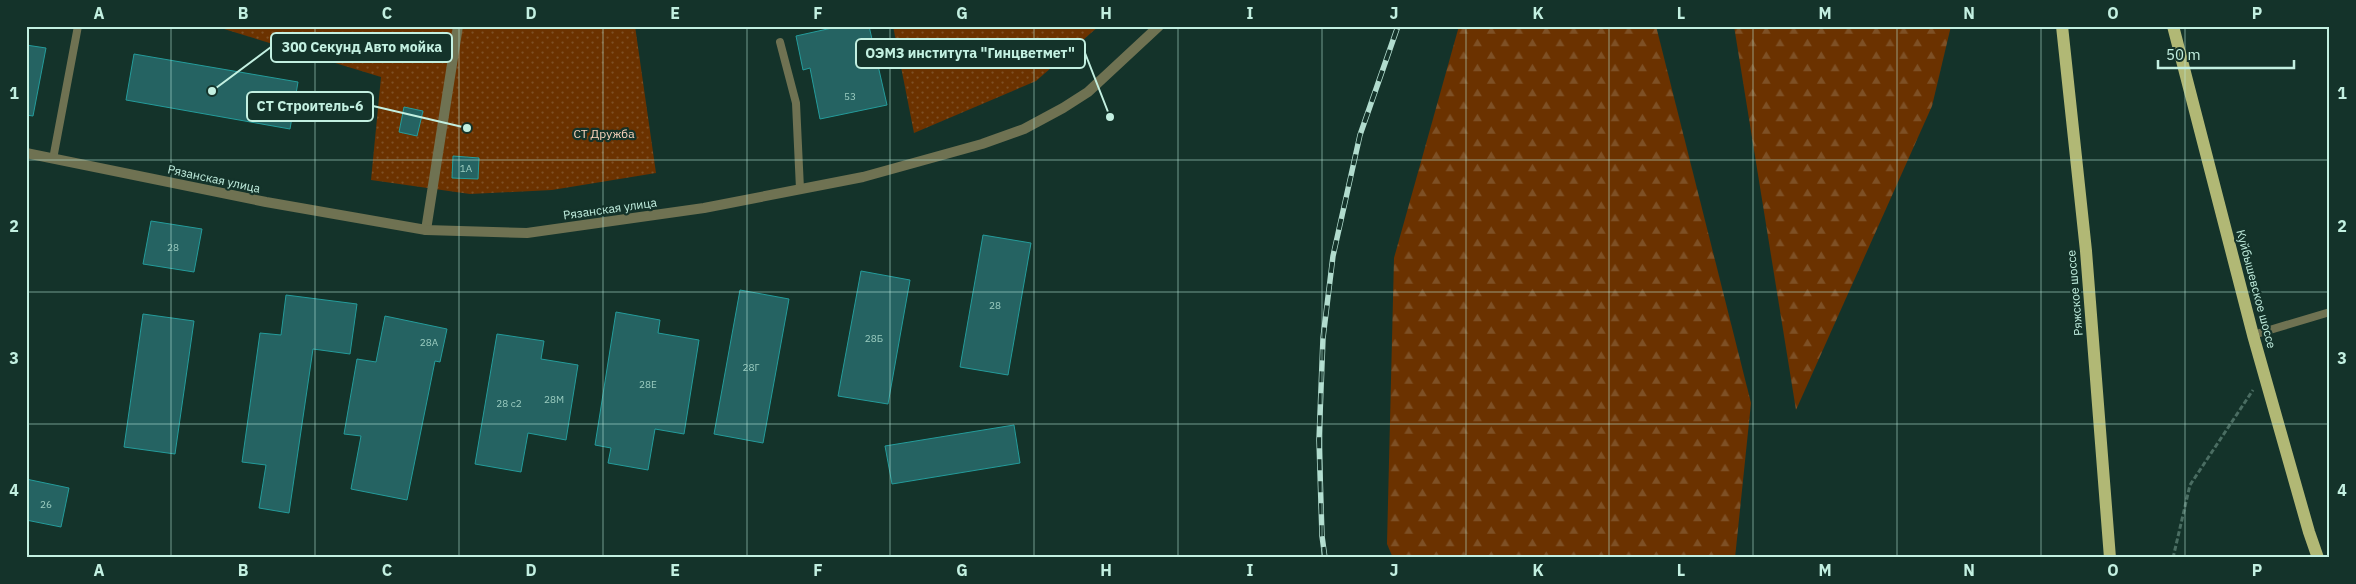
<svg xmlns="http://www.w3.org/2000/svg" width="2356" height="584" font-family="'IBM Plex Sans',sans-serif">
<defs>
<pattern id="grass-dots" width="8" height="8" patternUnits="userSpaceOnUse" patternTransform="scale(1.25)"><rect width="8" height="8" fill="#6b3200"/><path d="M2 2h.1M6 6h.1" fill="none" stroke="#7e5025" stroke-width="1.8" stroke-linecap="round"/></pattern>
<pattern id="forest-firs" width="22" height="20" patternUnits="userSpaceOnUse" patternTransform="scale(1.25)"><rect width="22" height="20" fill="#6b3200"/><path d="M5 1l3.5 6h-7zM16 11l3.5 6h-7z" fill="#7e5025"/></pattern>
</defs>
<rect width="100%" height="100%" fill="#14332a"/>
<g fill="url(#grass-dots)">
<polygon points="224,26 635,26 656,173 552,190 470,194 371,180 381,77 224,29"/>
<polygon points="893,26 1099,26 1036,81 914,133"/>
</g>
<g fill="url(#forest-firs)">
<polygon points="1459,26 1656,26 1751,403 1735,558 1393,558 1387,544 1394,258"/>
<polygon points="1734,26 1951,26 1932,106 1796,410"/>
</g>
<g fill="#256362" stroke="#249c9b">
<polygon points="841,26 869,26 887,105 820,119 810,68 803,70 796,36"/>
<polygon points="26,45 46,48 33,116 26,115"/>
<polygon points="134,54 298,82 290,129 126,100"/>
<polygon points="404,107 423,111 417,136 399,132"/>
<polygon points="453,156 479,158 478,179 452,178"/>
<polygon points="151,221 202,229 194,272 143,264"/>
<polygon points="983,235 1031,243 1008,375 960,367"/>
<polygon points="861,271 910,280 888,404 838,396"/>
<polygon points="740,290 789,299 763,443 714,434"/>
<polygon points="286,295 357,304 350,354 313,349 289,513 259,508 266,465 242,462 260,333 281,335"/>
<polygon points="616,312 660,320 658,333 699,340 684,434 655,429 648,470 608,463 611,448 595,445"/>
<polygon points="143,314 194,321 175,454 124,447"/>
<polygon points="385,316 447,329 440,362 435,361 407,500 351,489 361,436 344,434 357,359 376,362"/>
<polygon points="497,334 544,341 541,359 578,365 566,440 528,433 521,472 475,464"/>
<polygon points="1014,425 1020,463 892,484 885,446"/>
<polygon points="26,479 69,488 61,527 26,520"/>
</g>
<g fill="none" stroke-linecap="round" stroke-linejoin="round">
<polyline stroke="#4a6d62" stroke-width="3" stroke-dasharray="5 2.5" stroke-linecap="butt" points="2173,558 2190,485 2253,390"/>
<g stroke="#6f7252" stroke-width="8">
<polyline points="780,42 796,103 800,189"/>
<polyline points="53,159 78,26"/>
<polyline points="2253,335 2330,312"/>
</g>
<polyline stroke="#6f7252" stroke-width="10" points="426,230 458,26"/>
<polyline stroke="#6f7252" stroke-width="10" points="26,153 266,202 426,230 527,233 704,208 863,177 982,144 1024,129 1063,108 1088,92 1159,26"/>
<g stroke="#b1b875" stroke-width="12">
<polyline points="2062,26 2086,251 2110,558"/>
<polyline points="2173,26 2253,335 2309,532 2318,558"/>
</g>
<defs>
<polyline id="rail" points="1325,558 1322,536 1319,440 1323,338 1333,256 1360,135 1398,26"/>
</defs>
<use href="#rail" stroke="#b1dcce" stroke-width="5.5"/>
<use href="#rail" stroke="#14332a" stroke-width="4" stroke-dasharray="11" stroke-linecap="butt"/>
</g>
<path fill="none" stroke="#c3f0e1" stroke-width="1" stroke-opacity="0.55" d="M171 26V558M315 26V558M459 26V558M603 26V558M747 26V558M890 26V558M1034 26V558M1178 26V558M1322 26V558M1466 26V558M1609 26V558M1753 26V558M1897 26V558M2041 26V558M2185 26V558M26 160H2330M26 292H2330M26 424H2330"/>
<g text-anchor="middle" stroke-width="4.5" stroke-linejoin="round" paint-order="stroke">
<g font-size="10" fill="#9ccdc1">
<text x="850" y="100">53</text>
<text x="466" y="172">1А</text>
<text x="173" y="251">28</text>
<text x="995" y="309">28</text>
<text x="874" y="342">28Б</text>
<text x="429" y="346">28А</text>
<text x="751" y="371">28Г</text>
<text x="648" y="388">28Е</text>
<text x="554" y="403">28М</text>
<text x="509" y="407">28 с2</text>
<text x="46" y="508">26</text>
</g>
<g font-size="12" fill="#fed7bf" stroke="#14332a">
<text x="604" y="138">СТ Дружба</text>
</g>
<g font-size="12" fill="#c3f0e1" stroke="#14332a">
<text transform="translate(214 179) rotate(12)" y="4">Рязанская улица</text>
<text transform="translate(610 209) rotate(-8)" y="4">Рязанская улица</text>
<text transform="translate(2256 289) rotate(75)" y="4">Куйбышевское шоссе</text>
<text transform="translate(2075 293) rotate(-95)" y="4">Ряжское шоссе</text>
</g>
</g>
<path fill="none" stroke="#c3f0e1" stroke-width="2" d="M212 91L271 47M1110 117L1085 53M467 128L373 106"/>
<g fill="#c3f0e1" stroke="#14332a" stroke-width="2">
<circle cx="212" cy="91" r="5"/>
<circle cx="1110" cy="117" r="5"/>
<circle cx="467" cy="128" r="5"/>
</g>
<g fill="#14332a" stroke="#c3f0e1" stroke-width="2">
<rect x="271" y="33" width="181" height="29" rx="5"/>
<rect x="856" y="39" width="229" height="29" rx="5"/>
<rect x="247" y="92" width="126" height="29" rx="5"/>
</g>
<g font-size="14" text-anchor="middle" font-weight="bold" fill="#c3f0e1">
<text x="362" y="52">300 Секунд Авто мойка</text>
<text x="970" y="58">ОЭМЗ института "Гинцветмет"</text>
<text x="310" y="111">СТ Строитель-6</text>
</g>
<rect width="2356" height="584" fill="none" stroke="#14332a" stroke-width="55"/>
<path d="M2158 60v8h136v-8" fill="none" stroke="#c3f0e1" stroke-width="2.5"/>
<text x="2166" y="60" font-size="15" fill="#c3f0e1" stroke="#14332a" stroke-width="4" paint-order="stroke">50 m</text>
<rect x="28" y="28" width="2300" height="528" fill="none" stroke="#c3f0e1" stroke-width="2"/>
<g font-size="16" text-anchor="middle" font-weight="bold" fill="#c3f0e1">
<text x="99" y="19">A</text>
<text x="243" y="19">B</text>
<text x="387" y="19">C</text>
<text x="531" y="19">D</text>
<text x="675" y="19">E</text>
<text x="818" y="19">F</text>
<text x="962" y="19">G</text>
<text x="1106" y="19">H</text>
<text x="1250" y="19">I</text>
<text x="1394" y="19">J</text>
<text x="1538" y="19">K</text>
<text x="1681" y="19">L</text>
<text x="1825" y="19">M</text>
<text x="1969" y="19">N</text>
<text x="2113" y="19">O</text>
<text x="2257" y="19">P</text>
<text x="14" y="99">1</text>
<text x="2342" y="99">1</text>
<text x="14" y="232">2</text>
<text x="2342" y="232">2</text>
<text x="14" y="364">3</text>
<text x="2342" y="364">3</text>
<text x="14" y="496">4</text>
<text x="2342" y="496">4</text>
<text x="99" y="576">A</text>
<text x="243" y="576">B</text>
<text x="387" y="576">C</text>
<text x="531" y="576">D</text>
<text x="675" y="576">E</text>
<text x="818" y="576">F</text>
<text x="962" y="576">G</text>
<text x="1106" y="576">H</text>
<text x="1250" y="576">I</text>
<text x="1394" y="576">J</text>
<text x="1538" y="576">K</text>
<text x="1681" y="576">L</text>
<text x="1825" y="576">M</text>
<text x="1969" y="576">N</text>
<text x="2113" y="576">O</text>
<text x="2257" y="576">P</text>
</g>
</svg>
